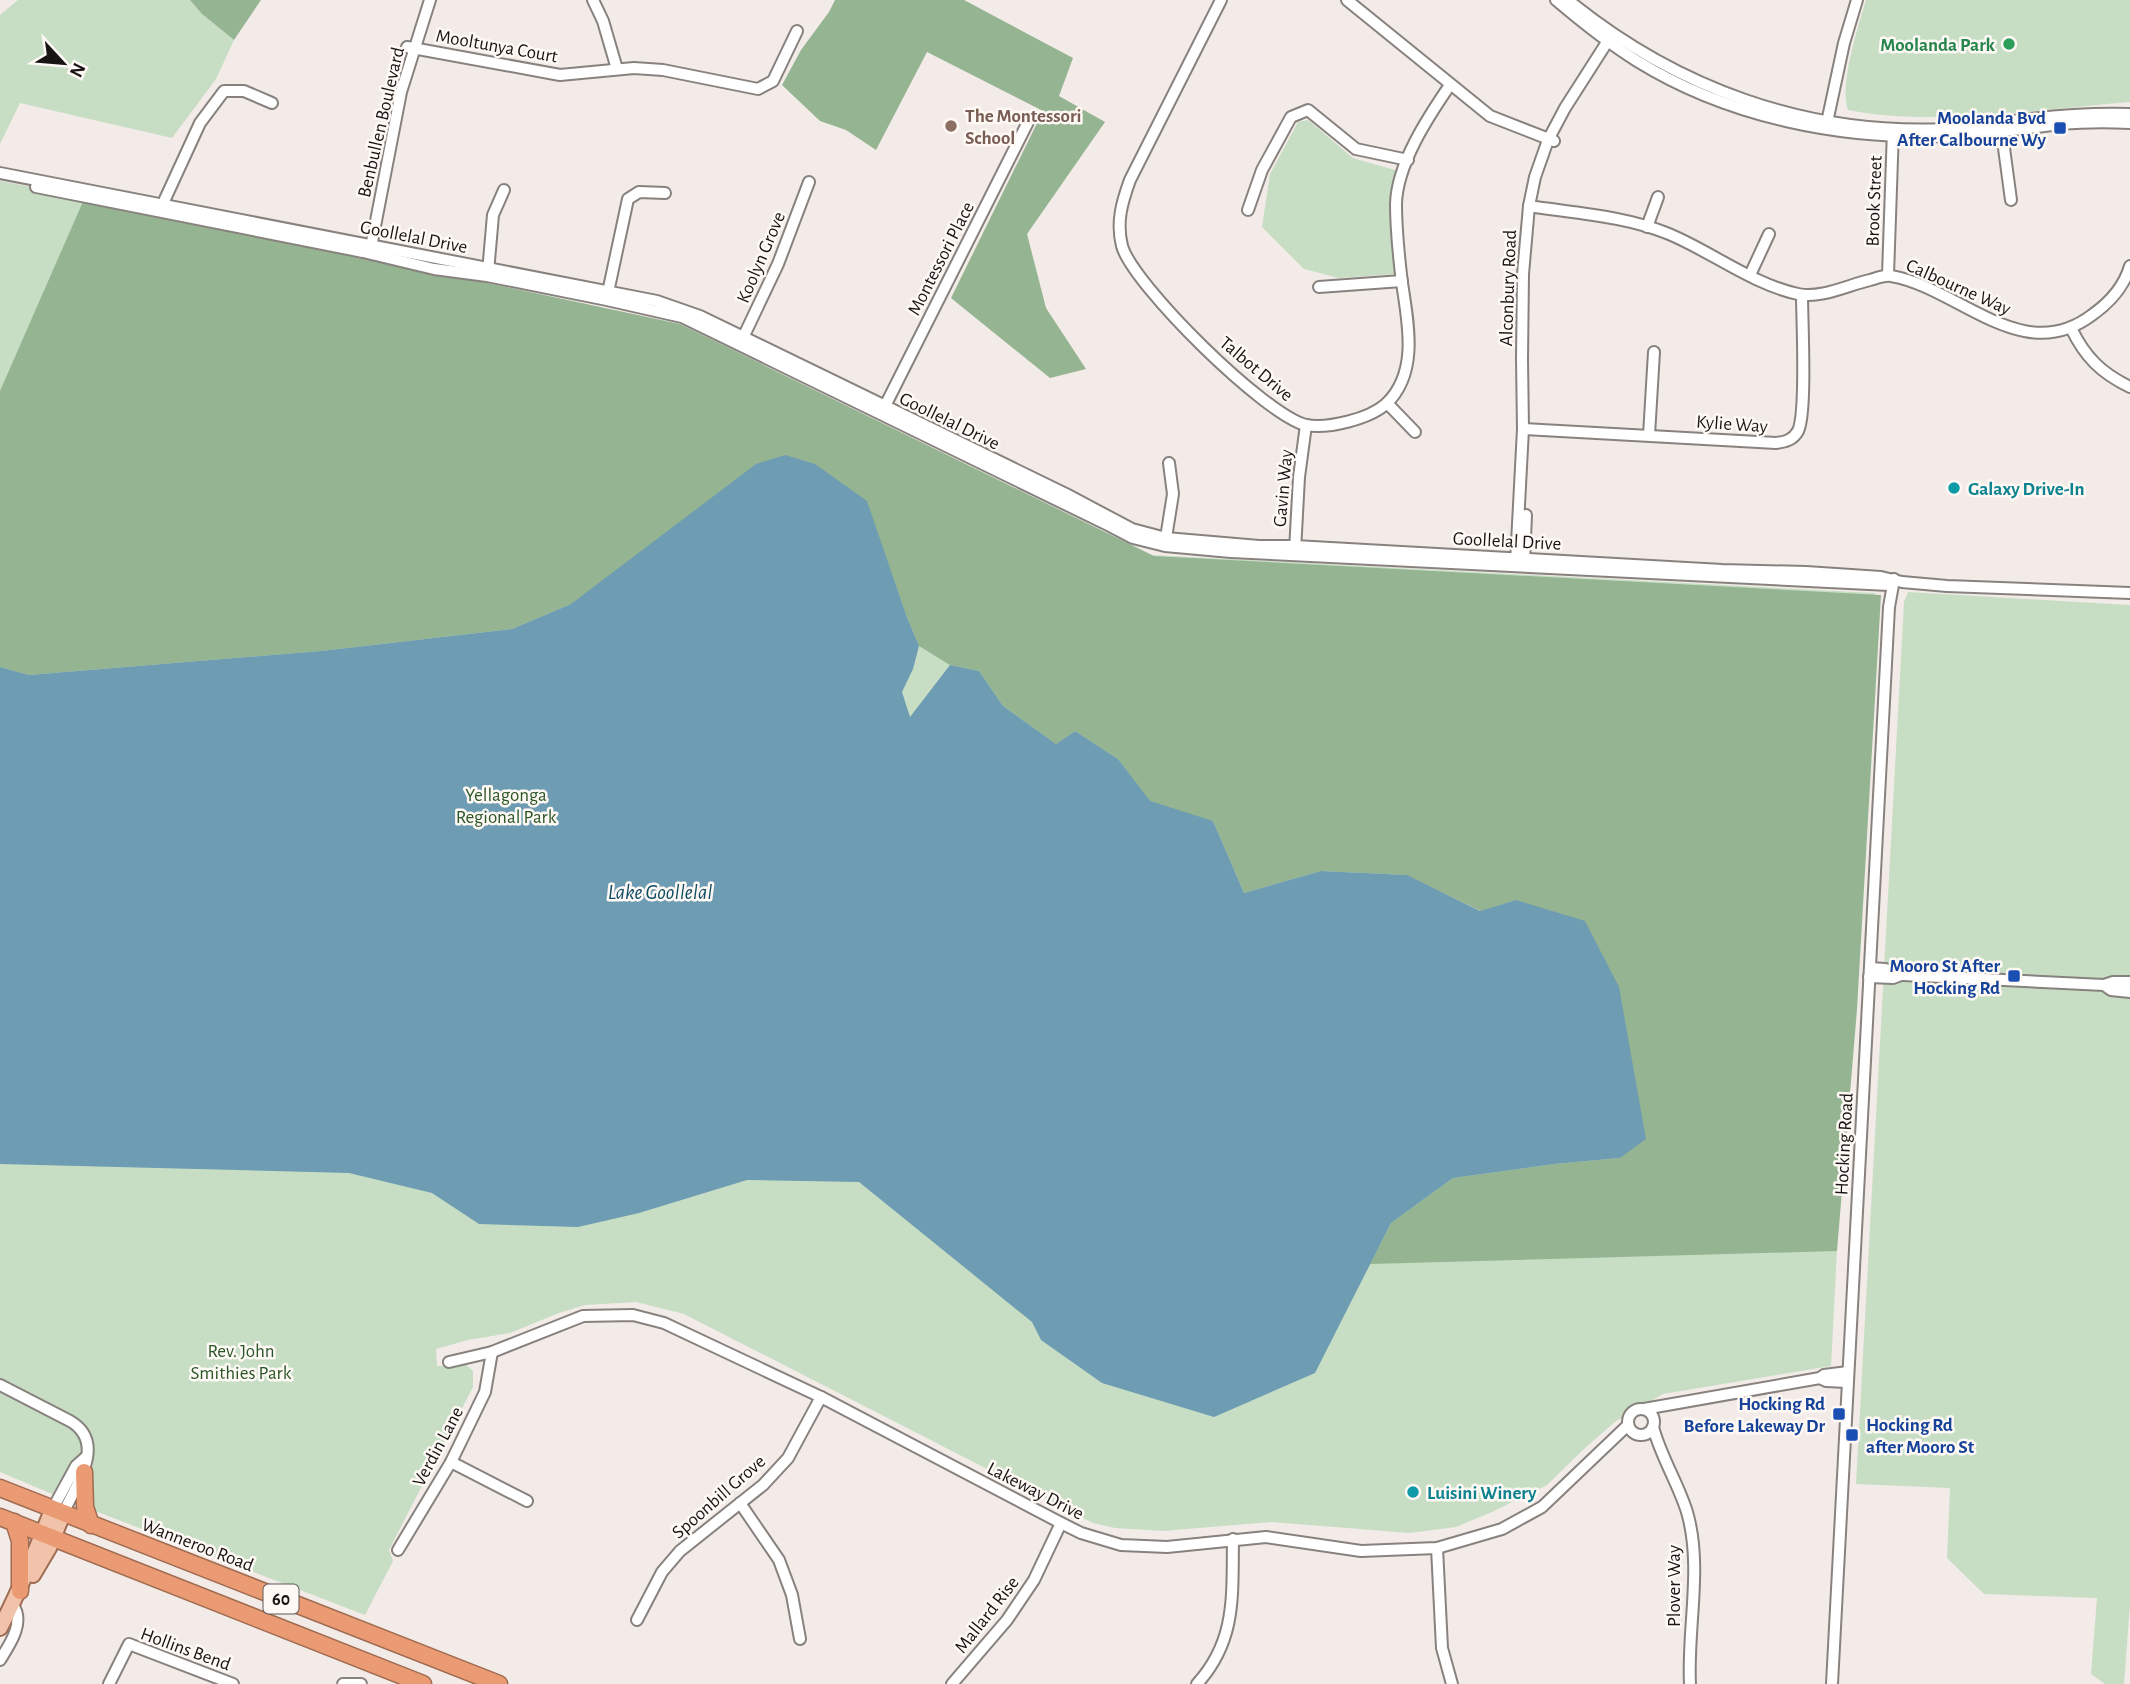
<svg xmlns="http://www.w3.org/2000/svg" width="2130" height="1684" font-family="'Alegreya Sans',sans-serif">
<rect width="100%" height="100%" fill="#f3ebe8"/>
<g fill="#c7dec5">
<polygon points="18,0 190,0 202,14 234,40 216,79 172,138 20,103 0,144 0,15"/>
<path d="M1866 0H2130V102C2043 109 1933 127 1848 110 1839 85 1858 27 1866 0Z"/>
<polygon points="1308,120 1353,158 1395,170 1396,274 1339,278 1304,269 1262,227 1270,174 1298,122"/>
<polygon points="0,181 85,197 1151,555 1875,593 1835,1251 1837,1251 1831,1366 1663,1394 1616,1421 1585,1448 1547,1485 1492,1512 1456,1527 1410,1533 1271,1522 1163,1531 1115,1528 1093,1523 684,1314 636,1302 585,1305 559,1313 510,1333 468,1340 436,1349 437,1366 465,1364 473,1371 473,1387 389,1550 393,1561 365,1615 59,1497 0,1472"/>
<polygon points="1908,592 2130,605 2130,1604 2124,1684 2105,1684 2091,1674 2097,1598 1984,1594 1947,1558 1950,1488 1856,1484 1904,602"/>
</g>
<g fill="#95b492">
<polygon points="190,0 261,0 234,40 202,14"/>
<polygon points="835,0 964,0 1073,58 1059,96 1105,122 1027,234 1046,308 1086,369 1050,378 951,298 1043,111 927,52 876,150 846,130 820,121 782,85 801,50 829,12"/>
<polygon points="85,197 680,324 1154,556 1881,595 1857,1009 1837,1251 1370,1264 1391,1223 1453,1178 1554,1164 1620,1158 1516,900 1481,911 1406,875 1321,871 1244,893 1213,821 1154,809 1118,759 1075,731 1056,744 1003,706 979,671 950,665 919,646 906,615 571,604 512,629 321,651 29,675 0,667 0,391"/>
</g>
<polygon fill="#6e9cb2" points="785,455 815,464 867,501 906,615 919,646 913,669 902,692 910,717 950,665 979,671 1003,706 1056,744 1075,731 1118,759 1150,801 1213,821 1244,893 1321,871 1407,875 1480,911 1516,900 1585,921 1619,987 1646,1139 1620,1158 1554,1164 1453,1178 1391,1223 1315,1373 1214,1417 1102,1383 1041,1340 1032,1322 859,1182 747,1180 639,1213 578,1227 479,1224 432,1193 349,1173 0,1164 0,667 29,675 321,651 512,629 571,604 756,464"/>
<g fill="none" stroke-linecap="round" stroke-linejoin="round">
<defs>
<g id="minor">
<polyline points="593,0 603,21 617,69"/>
<path d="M1221 0 1130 180C1122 202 1116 222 1122 246 1133 285 1266 416 1306 425 1328 429 1369 419 1386 404 1419 373 1408 323 1402 283 1399 258 1396 229 1396 204 1397 164 1428 117 1450 85"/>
<polyline points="1347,0 1490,116 1554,141"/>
<path d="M1556 0C1582 22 1608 43 1637 61 1729 118 1842 140 1949 136 1986 135 2024 128 2061 124 2084 122 2107 122 2130 123"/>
<path d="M1568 0C1676 88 1805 135 1945 129 1973 128 2002 122 2030 119 2063 115 2096 113 2130 114"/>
<polyline points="407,47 560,75 634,68 663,70 758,89 773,81 797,31"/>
<polyline points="2001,126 2011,200"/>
<polyline points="1826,127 1844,43 1857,0"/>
<polyline points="0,173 657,301 700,316 1066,494 1132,529 1166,538 1259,546 1295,546 1722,570 1806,572 1881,577 1902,582 1947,586 2130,593"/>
<polyline points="36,187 363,252 434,269 487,276 607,300 682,317 1110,526 1133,538 1165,546 1231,552 1889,585"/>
<path d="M1529 206C1574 213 1626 216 1669 234 1712 252 1752 284 1798 294 1821 299 1848 285 1870 280 1877 278 1884 275 1891 276 1958 287 2022 368 2092 315 2109 303 2124 287 2130 266"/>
<polyline points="160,210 200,123 224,91 244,91 272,103"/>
<polyline points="1248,210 1262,170 1291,117 1308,110 1356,149 1408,160"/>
<polyline points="1647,227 1658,197"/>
<polyline points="370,252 401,92 430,0"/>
<polyline points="488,272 493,215 504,190"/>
<polyline points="1750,275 1769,234"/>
<polyline points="1888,275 1893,130"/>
<polyline points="1319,287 1402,281"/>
<polyline points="607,297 628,199 639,192 665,193"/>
<path d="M2071 328C2085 357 2101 373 2130 387"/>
<polyline points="740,344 778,264 809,182"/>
<polyline points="1387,403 1415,432"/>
<polyline points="882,412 1030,118"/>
<path d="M1523 429 1776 443C1785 442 1793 440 1798 431 1807 413 1802 320 1802 295"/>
<polyline points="1649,435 1654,352"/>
<polyline points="1165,544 1173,494 1169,463"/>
<polyline points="1295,551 1299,477 1306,425"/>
<polyline points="1516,562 1523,429 1522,359 1523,274 1529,206 1535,177 1548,140 1565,108 1611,36"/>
<polyline points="1524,562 1526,515"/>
<polyline points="1870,968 1885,969 1903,975 2104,985 2113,982 2130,982"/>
<polyline points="1869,977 1893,978 1901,975"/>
<polyline points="2104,985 2111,990 2130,992"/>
<polyline points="449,1362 492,1352 583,1316 633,1315 664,1323 821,1397 1061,1523 1081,1533 1121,1545 1167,1547 1266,1537 1361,1551 1437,1548 1502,1529 1542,1507 1628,1425"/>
<polyline points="1820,1378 1826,1381 1847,1382"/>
<path d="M0 1385 70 1421C108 1443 75 1486 63 1514"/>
<circle cx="1641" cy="1422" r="13"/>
<polyline points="1644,1409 1820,1378 1824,1375 1848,1372"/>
<path d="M1653 1427C1661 1457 1678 1483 1687 1512 1703 1567 1687 1628 1690 1684"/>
<polyline points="451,1462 527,1501"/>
<polyline points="740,1503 779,1560 792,1595 800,1639"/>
<polyline points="52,1510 76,1466 86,1457"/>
<polyline points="1437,1548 1442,1648 1452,1684"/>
<polyline points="398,1550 451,1462 485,1392 492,1352"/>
<polyline points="637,1620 662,1572 680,1551 763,1485 788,1458 821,1397"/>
<path d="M0 1660C10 1644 25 1623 13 1605"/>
<polyline points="109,1684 129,1644 233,1684"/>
<polyline points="343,1684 361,1684"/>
<polyline points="952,1684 1007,1620 1034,1580 1061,1523"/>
<path d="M1197 1684C1237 1640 1232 1595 1233 1539"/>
<polyline points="1832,1684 1889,607 1894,579"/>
</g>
<g id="major">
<polyline points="33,1575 49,1548 63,1514"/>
<path d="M0 1628C20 1590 36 1550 52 1510"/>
</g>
<g id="highway">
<polyline points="84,1472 85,1507 91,1525"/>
<polyline points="0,1488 499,1684"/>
<polyline points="0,1517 423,1684"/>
<polyline points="14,1522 20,1541 20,1591"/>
</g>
</defs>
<use href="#minor" stroke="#88827e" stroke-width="14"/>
<use href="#major" stroke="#a06c51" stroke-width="18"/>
<use href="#highway" stroke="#a06c51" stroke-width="19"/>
<use href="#minor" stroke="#fff" stroke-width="10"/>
<use href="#major" stroke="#f2c3ab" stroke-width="14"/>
<use href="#highway" stroke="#ea9b73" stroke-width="16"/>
</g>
<circle fill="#2e9e5b" stroke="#fff9f6" stroke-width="2.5" cx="2009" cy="44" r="7"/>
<circle fill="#8d6e63" stroke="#fff9f6" stroke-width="2.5" cx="951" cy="126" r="7"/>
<g fill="#1a4fb4" stroke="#fff9f6" stroke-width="2.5">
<rect x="2053" y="121" width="14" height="14" rx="3.5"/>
<rect x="2007" y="969" width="14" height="14" rx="3.5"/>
<rect x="1832" y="1407" width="14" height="14" rx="3.5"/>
<rect x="1845" y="1428" width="14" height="14" rx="3.5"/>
</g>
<g fill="#0f9aa8" stroke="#fff9f6" stroke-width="2.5">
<circle cx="1954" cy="488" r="7"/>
<circle cx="1413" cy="1492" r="7"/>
</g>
<g text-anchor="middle" stroke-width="5" stroke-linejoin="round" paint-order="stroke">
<rect fill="#fff9f6" stroke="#5d5957" stroke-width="2" x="263.5" y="1584.5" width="35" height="29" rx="5"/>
<g font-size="18" font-weight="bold" fill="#171413">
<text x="281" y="1605">60</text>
</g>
<g font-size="19" font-weight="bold" fill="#27864d" stroke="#fff9f6" text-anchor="end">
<text x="1995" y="51">Moolanda Park</text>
</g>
<g font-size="19" fill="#171413" stroke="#fff9f6">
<text transform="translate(497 45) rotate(10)" y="7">Mooltunya Court</text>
<text transform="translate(380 122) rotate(-77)" y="7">Benbullen Boulevard</text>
<text transform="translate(1873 201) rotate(-88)" y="7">Brook Street</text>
<text transform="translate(414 236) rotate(11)" y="7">Goollelal Drive</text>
<text transform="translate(760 257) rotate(-67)" y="7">Koolyn Grove</text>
<text transform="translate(940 258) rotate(-63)" y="7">Montessori Place</text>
<text transform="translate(1959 286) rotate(24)" y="7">Calbourne Way</text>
<text transform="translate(1507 288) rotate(-88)" y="7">Alconbury Road</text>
<text transform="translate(1257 368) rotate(40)" y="7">Talbot Drive</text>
<text transform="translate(950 420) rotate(26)" y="7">Goollelal Drive</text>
<text transform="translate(1732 423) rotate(4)" y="7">Kylie Way</text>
<text transform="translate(1282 488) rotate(-85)" y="7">Gavin Way</text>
<text transform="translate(1507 540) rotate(3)" y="7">Goollelal Drive</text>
<text transform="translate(1843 1144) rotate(-87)" y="7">Hocking Road</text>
<text transform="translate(437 1446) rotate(-62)" y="7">Verdin Lane</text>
<text transform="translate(1036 1490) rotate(27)" y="7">Lakeway Drive</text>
<text transform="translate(718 1496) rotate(-41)" y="7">Spoonbill Grove</text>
<text transform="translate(198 1544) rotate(21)" y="7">Wanneroo Road</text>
<text transform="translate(1673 1586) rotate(-90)" y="7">Plover Way</text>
<text transform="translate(986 1614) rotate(-52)" y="7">Mallard Rise</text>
<text transform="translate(186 1648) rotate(20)" y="7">Hollins Bend</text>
</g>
<g font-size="19" font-weight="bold" fill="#785e54" stroke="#fff9f6" text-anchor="start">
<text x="965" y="122">The Montessori<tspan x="965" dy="22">School</tspan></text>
</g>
<g font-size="19" font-weight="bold" fill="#164399" stroke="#fff9f6" text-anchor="end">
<text x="2046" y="124">Moolanda Bvd<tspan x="2046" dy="22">After Calbourne Wy</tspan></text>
<text x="2000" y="972">Mooro St After<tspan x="2000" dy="22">Hocking Rd</tspan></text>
<text x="1825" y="1410">Hocking Rd<tspan x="1825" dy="22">Before Lakeway Dr</tspan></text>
<text x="1866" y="1431" text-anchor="start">Hocking Rd<tspan x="1866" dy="22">after Mooro St</tspan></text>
</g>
<g font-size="19" font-weight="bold" fill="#0d838f" stroke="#fff9f6" text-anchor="start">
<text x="1968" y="495">Galaxy Drive-In</text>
<text x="1427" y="1499">Luisini Winery</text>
</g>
<g font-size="19" fill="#2a5627" stroke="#fff9f6">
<text x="506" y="801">Yellagonga<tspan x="506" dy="22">Regional Park</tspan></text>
<text x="241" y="1357">Rev. John<tspan x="241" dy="22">Smithies Park</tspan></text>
</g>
<g font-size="21" font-style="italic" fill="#0c4b63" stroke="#fff9f6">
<text x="660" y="899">Lake Goollelal</text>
</g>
</g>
<g transform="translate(63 63) rotate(116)" stroke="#fff9f6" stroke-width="5" paint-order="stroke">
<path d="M0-5L12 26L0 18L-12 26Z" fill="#171413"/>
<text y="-10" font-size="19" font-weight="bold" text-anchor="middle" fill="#171413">N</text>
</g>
</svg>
